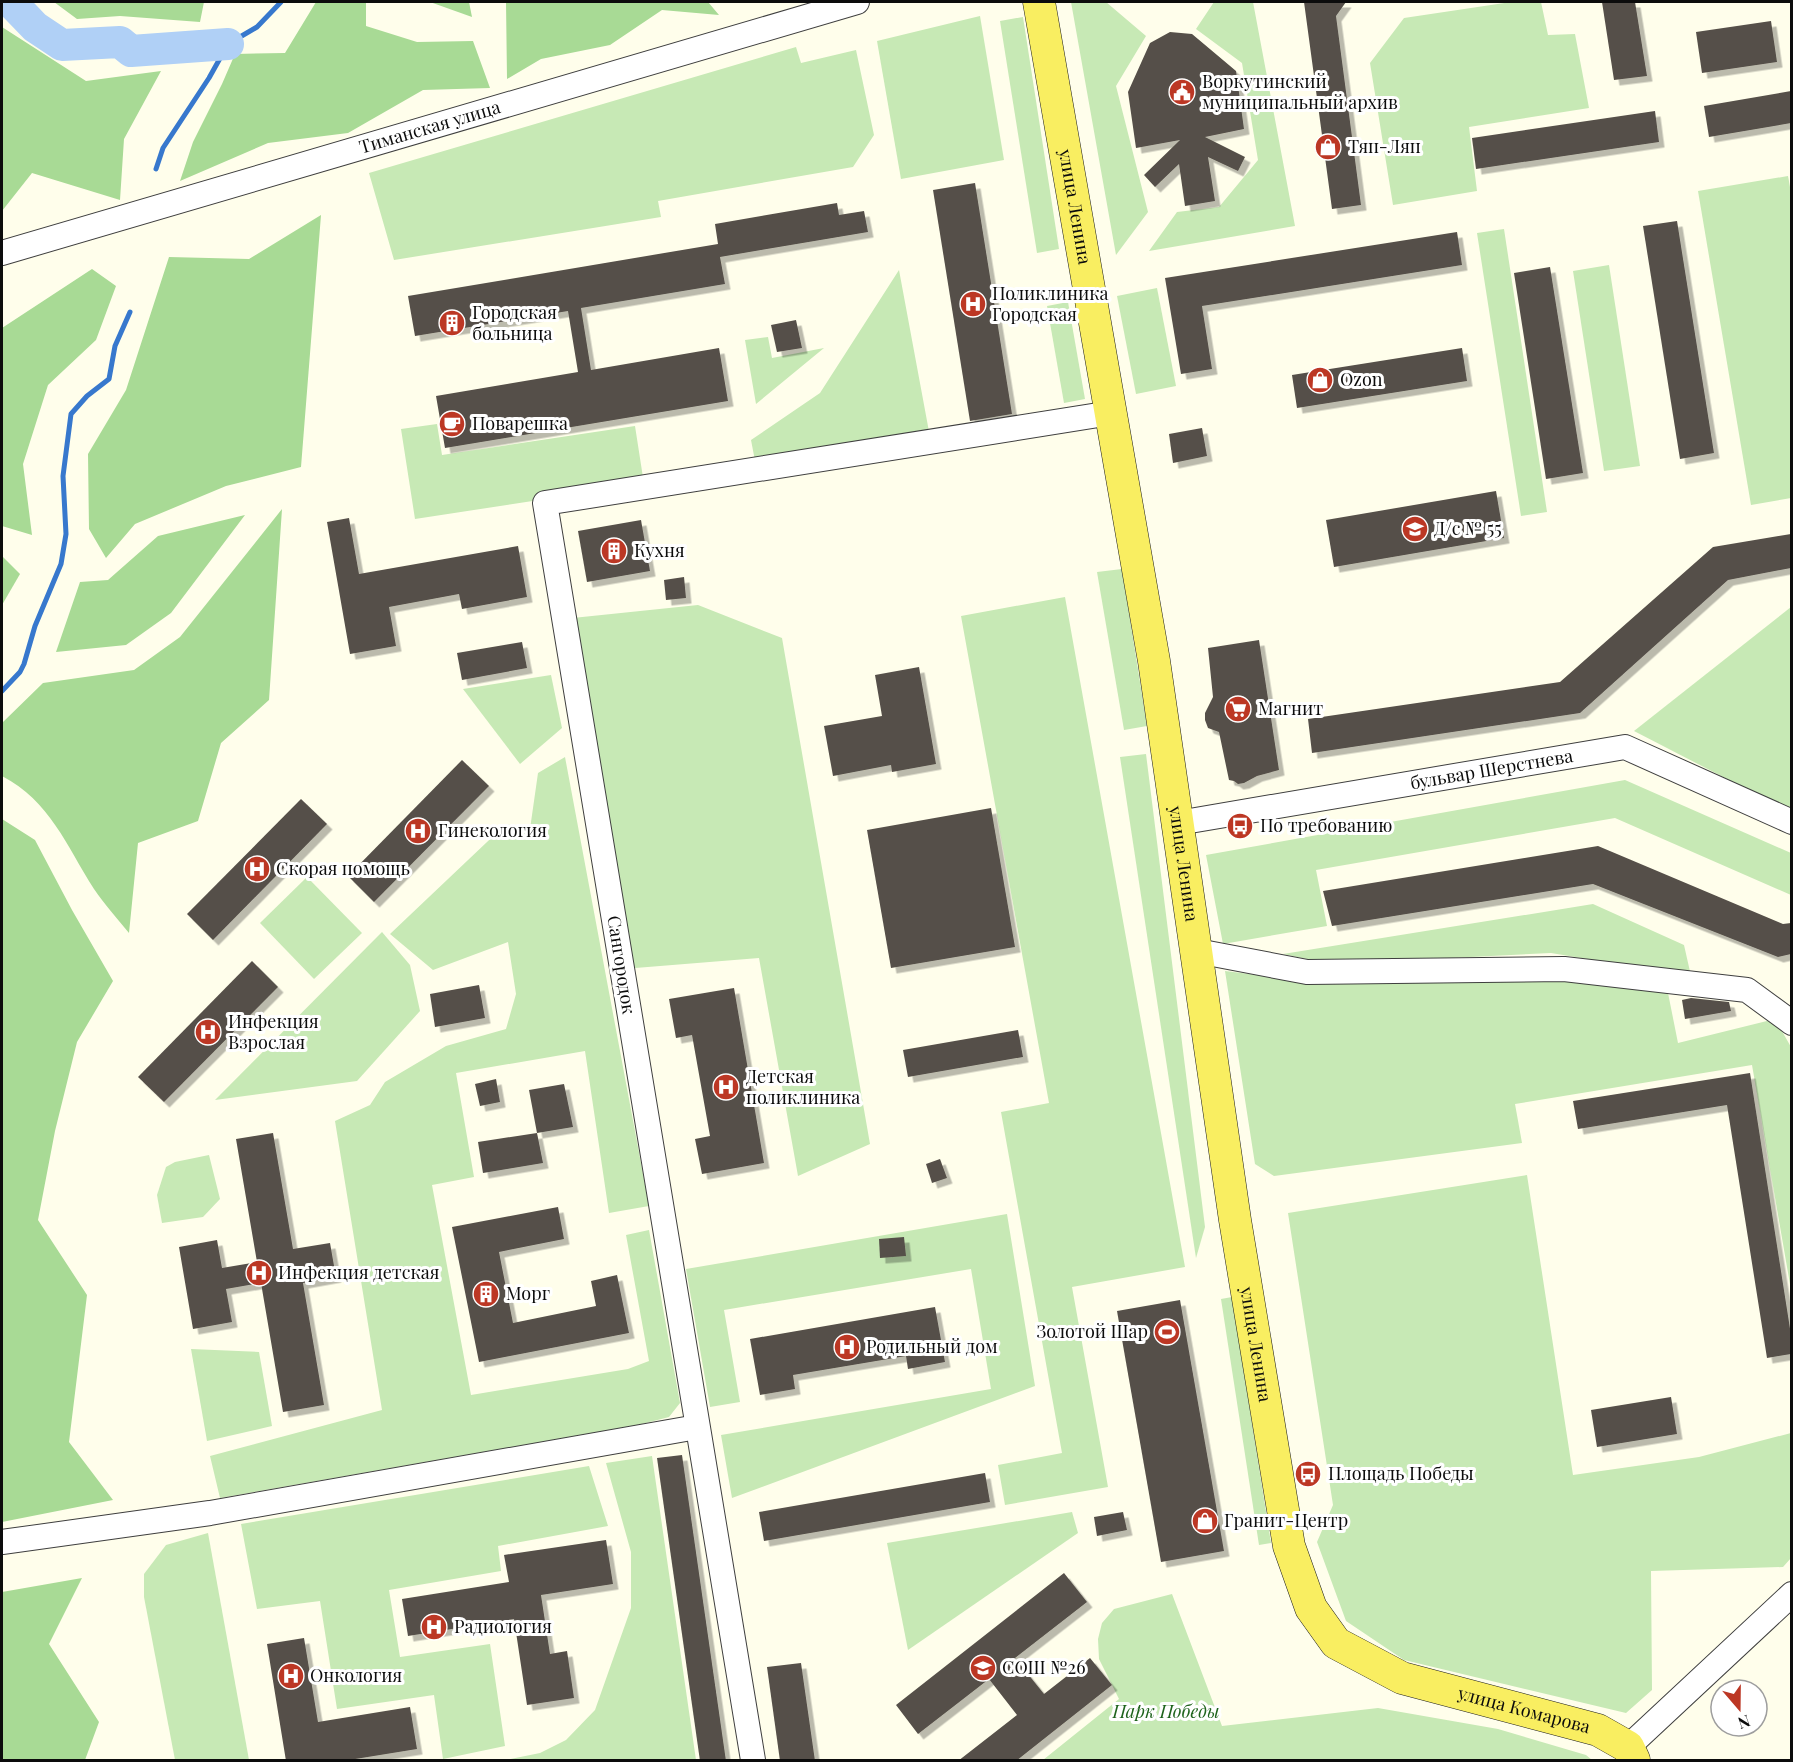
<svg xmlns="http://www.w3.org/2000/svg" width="1793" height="1762" font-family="'Playfair Display',serif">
<defs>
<filter id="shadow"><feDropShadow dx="5.5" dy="5.5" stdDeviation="0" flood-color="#0004"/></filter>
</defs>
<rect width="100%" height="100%" fill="#fffeeb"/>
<g fill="#c7e9b5">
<polygon points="1071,2 1106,2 1146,36 1116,86 1148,212 1116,255"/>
<polygon points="1214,2 1253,2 1295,226 1149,251 1177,212 1219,207 1258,160 1242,63 1196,29"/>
<polygon points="1511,2 1541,2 1548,35 1575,34 1589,108 1469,127 1477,191 1393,205 1370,63 1404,18"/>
<polygon points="980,16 1004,160 901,179 877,41"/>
<polygon points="1023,17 1059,249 1037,253 1000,21"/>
<polygon points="796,47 801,63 856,50 874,135 853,167 658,201 661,217 394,260 369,173"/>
<polygon points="1788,176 1792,198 1791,498 1751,505 1698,191"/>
<polygon points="1504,229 1547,512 1521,516 1477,233"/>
<polygon points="1609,265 1640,466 1604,471 1573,271"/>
<polygon points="899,270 930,437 756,466 751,440 820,393"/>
<polygon points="1157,288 1176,386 1136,394 1117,296"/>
<polygon points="1068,302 1085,399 1064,403 1047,306"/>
<polygon points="768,337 772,358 824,348 756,404 745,340"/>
<polygon points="437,424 442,455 635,426 644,484 415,519 401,429"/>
<polygon points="1122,569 1147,726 1124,730 1097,572"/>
<polygon points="1065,597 1185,1267 1072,1287 1108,1487 1005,1505 998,1465 1062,1453 1001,1112 1049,1103 961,616"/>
<polygon points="698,605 782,638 870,1144 798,1176 759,958 623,969 563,619"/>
<polygon points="1791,607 1791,812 1634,731"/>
<polygon points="551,675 562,728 520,764 463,689"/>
<polygon points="1146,754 1205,1227 1196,1258 1120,757"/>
<polygon points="565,757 649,1206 609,1213 585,1051 456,1073 474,1177 432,1185 471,1395 628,1369 649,1361 626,1235 649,1230 680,1403 669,1417 638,1425 220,1498 210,1456 382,1410 335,1121 370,1105 385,1082 446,1046 506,1029 516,994 508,942 433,970 390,934 506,824 530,829 538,773"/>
<polygon points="1625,780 1791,853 1791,895 1615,818 1316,870 1327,926 1223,944 1206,855"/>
<polygon points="307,877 362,933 314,979 260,923"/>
<polygon points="1593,904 1684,945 1691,976 1551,953 1331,964 1283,954"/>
<polygon points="382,932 410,965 420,1011 357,1081 215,1100"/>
<polygon points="1225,971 1307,981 1561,975 1667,988 1678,1043 1775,1019 1791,1047 1791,1290 1752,1065 1515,1104 1522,1143 1274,1176 1255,1164"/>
<polygon points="209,1155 220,1199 203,1217 162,1223 157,1195 166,1167 175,1162"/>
<polygon points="1527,1175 1573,1475 1699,1457 1791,1433 1791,1558 1783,1567 1651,1571 1652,1690 1626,1713 1404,1660 1346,1621 1317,1542 1333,1505 1288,1213"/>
<polygon points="1007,1214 1035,1386 732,1498 721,1435 991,1389 971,1269 724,1310 740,1402 710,1407 686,1269"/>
<polygon points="1232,1297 1271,1543 1259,1545 1221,1299"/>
<polygon points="191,1349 259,1352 272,1426 207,1441"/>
<polygon points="652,1456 696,1760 506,1760 540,1753 566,1740 595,1710 631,1608 631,1552 606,1463"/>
<polygon points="589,1466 608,1526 498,1546 501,1571 389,1590 400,1657 490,1644 505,1746 443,1759 434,1695 337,1709 320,1601 257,1609 241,1524"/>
<polygon points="1072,1512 1078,1533 908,1650 887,1543"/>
<polygon points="208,1533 249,1760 175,1760 144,1597 144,1574 166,1545"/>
<polygon points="1172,1594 1222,1726 1378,1708 1498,1729 1586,1755 1592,1760 1043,1760 1119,1699 1099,1659 1098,1639 1102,1623 1114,1609"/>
</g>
<g fill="#a8da95">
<polygon points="54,2 204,2 200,22 120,16 77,19"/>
<polygon points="316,2 366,2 366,26 417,42 473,41 490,88 423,90 348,133 268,143 180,181 193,142 222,84 235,54 285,53"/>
<polygon points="430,2 469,2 472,17"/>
<polygon points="506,2 708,2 719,15 662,10 610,45 541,59 507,79"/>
<polygon points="2,27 86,81 161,71 124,139 120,200 32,173 2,211"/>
<polygon points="321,215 301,467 226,486 135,524 106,558 89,529 88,454 126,390 169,257 249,259"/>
<polygon points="92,269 116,286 96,340 48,385 23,464 32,535 2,526 2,328"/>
<path d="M282 509 269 700 221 743 198 821 138 843 129 933C117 918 104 904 94 889 66 845 50 801 2 776V723L43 683 134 670 180 637Z"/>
<polygon points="245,515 171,613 126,645 56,652 80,582 108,580 158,536"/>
<polygon points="2,556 20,574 2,605"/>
<polygon points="2,819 35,840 72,910 113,981 77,1042 55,1131 38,1220 87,1295 69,1442 113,1500 2,1522"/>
<polygon points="82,1578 49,1644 99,1722 85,1760 2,1760 2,1592"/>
</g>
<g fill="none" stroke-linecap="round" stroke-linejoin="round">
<g stroke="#3778cd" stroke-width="5">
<polyline points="156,169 163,148 209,78 228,44 257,27 281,2"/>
<polyline points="2,691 20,672 24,664 35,626 61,564 66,534 63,476 71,414 87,396 109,379 115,346 130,312"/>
</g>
<polyline stroke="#b0d0f6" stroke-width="32" points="11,2 35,27 62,45 120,42 131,51 228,44"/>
</g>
<g fill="#554f48" filter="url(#shadow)">
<polygon points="1304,2 1346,2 1336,16 1361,205 1332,209"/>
<polygon points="1602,2 1635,2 1647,76 1614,80"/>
<polygon points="1771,21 1777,62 1702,73 1696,32"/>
<polygon points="1170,32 1192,34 1236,71 1244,129 1205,137 1245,157 1238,171 1208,157 1215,201 1185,206 1179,164 1155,187 1144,175 1180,140 1136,148 1128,92 1150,43"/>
<polygon points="1791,91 1791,123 1709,137 1704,106"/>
<polygon points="1655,111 1659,142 1476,169 1472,138"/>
<polygon points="975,183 1012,414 970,421 933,190"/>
<polygon points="837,203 839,215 864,211 868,232 720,257 725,284 581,308 591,370 719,348 728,401 445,448 436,396 578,372 568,311 415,336 408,296 718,244 715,224"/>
<polygon points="1677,221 1714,453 1680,459 1643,226"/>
<polygon points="1457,232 1462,265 1202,306 1212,369 1181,374 1165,278"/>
<polygon points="1550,267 1583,473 1546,479 1514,273"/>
<polygon points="796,320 802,348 777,352 771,325"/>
<polygon points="1462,348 1467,381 1297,408 1292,375"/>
<polygon points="1202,428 1207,456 1173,463 1169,434"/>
<polygon points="1496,491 1504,538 1334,567 1326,520"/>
<polygon points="349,518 359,574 518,546 527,597 462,609 459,594 389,607 396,646 350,654 327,522"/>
<polygon points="641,520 650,571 587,582 578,531"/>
<polygon points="1791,534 1791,568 1728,580 1580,713 1312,753 1308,719 1560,682 1713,547"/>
<polygon points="684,577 686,598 666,600 664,580"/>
<polygon points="1259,640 1279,770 1257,776 1244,783 1238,784 1234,781 1229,780 1219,732 1208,728 1205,720 1205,713 1213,697 1208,648"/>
<polygon points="522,642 527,668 462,680 457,653"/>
<polygon points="919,667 936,764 892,772 891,765 833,776 824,726 882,716 875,675"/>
<polygon points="462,760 489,786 374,902 348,876"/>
<polygon points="301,799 327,824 213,940 187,914"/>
<polygon points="991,808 1015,947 891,968 867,830"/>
<polygon points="1598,846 1783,924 1791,923 1791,954 1778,957 1593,884 1332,926 1323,891"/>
<polygon points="252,961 278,987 164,1102 138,1077"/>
<polygon points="479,985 485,1018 435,1027 430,994"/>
<polygon points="734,988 764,1163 702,1174 695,1139 710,1136 692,1035 676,1038 669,999"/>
<polygon points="1691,998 1729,1002 1731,1011 1685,1019 1682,1000"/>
<polygon points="1018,1030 1023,1057 908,1077 903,1050"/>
<polygon points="1750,1073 1791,1335 1791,1354 1767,1358 1727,1105 1578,1129 1573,1101"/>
<polygon points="496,1079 500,1102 480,1106 475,1084"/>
<polygon points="564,1084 573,1127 537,1133 529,1090"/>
<polygon points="273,1133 293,1249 330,1243 336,1277 303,1283 324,1405 283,1412 261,1283 226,1289 232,1322 193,1329 179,1247 217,1240 222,1268 257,1262 236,1139"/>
<polygon points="537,1133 543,1163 483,1173 478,1142"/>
<polygon points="940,1159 947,1178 932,1183 926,1164"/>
<polygon points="558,1207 564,1239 499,1252 513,1323 596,1306 591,1281 617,1275 629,1333 479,1362 452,1227"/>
<polygon points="904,1237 906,1256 880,1258 879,1239"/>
<polygon points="1180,1300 1224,1551 1161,1562 1117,1311"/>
<polygon points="935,1307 945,1362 908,1369 906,1356 793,1375 795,1389 760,1395 750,1339"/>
<polygon points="1671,1397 1677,1434 1597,1447 1591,1410"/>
<polygon points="682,1455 726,1761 700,1761 657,1458"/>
<polygon points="985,1473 990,1502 764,1541 759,1512"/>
<polygon points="1123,1512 1127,1530 1097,1536 1094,1517"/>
<polygon points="606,1540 613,1584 541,1595 550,1654 567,1651 574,1698 527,1705 514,1619 408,1636 402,1599 509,1582 504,1555"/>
<polygon points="1064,1573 1087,1602 1015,1658 1044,1694 1090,1658 1112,1685 1016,1761 958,1761 1017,1715 989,1679 918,1734 896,1705"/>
<polygon points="304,1638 318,1722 410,1707 417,1749 343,1761 286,1761 267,1644"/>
<polygon points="801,1663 815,1761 780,1761 767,1667"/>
</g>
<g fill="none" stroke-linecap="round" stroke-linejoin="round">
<defs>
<g id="minor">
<path id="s1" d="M2 253 857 2"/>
<path id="s2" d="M1178 823 1625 747 1792 822"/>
<polyline points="1197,951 1307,972 1564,969 1747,990 1792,1023"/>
<polyline points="2,1542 210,1513 697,1427"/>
<polyline points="1628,1747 1792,1594"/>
<polyline points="753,1760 545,503 1111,413"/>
</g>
<g id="major">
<path id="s3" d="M1039 2 1154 661 1235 1220 1289 1546 1311 1608 1336 1643 1402 1678 1598 1730 1628 1747 1634 1760"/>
</g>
</defs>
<use href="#minor" stroke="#3f3f3f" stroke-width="26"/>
<use href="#major" stroke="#1d1d1d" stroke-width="33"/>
<use href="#minor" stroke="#fff" stroke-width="24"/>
<use href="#major" stroke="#f9ee61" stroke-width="32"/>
</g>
<defs>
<symbol id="civic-disc" viewBox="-11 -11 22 22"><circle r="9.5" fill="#bc3724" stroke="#fff"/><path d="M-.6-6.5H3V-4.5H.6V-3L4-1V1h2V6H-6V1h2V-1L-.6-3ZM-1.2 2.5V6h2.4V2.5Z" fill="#fff"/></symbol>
<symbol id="shop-disc" viewBox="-11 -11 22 22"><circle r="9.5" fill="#bc3724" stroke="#fff"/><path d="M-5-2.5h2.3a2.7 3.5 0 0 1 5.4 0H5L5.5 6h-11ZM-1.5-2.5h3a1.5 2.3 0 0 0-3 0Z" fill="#fff"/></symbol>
<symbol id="hospital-disc" viewBox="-11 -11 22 22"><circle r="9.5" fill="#bc3724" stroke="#fff"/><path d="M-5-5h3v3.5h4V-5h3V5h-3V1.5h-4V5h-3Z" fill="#fff"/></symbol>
<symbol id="building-disc" viewBox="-11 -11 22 22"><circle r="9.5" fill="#bc3724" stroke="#fff"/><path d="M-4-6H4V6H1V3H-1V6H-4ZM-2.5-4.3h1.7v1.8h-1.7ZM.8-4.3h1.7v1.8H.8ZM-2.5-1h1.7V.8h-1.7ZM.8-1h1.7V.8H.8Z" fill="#fff"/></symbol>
<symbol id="cafe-disc" viewBox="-11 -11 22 22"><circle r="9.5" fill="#bc3724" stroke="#fff"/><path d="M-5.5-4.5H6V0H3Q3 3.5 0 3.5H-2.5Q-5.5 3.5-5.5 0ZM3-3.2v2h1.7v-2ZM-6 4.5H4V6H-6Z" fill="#fff"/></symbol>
<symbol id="school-disc" viewBox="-11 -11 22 22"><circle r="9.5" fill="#bc3724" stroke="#fff"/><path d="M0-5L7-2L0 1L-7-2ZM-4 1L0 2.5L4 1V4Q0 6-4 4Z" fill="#fff"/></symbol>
<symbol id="supermarket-disc" viewBox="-11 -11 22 22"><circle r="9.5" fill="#bc3724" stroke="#fff"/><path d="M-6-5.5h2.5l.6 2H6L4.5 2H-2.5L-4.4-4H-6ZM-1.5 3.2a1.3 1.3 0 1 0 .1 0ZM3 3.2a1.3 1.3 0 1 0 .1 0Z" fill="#fff"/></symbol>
<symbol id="bus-disc" viewBox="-11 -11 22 22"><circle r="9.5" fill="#bc3724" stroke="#fff"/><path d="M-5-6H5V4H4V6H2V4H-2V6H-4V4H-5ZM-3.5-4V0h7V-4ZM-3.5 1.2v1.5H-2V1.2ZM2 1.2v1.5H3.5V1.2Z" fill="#fff"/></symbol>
<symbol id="stadium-disc" viewBox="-11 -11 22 22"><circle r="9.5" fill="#bc3724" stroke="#fff"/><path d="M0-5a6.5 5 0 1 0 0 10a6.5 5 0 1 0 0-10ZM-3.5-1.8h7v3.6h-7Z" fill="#fff"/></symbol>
</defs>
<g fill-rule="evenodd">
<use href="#civic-disc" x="1167" y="77" width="30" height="30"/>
<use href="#shop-disc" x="1313" y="132" width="30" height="30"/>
<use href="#hospital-disc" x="958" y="289" width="30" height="30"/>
<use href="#building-disc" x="437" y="308" width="30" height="30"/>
<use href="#shop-disc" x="1305" y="365" width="30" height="30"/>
<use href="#cafe-disc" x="437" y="409" width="30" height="30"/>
<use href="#school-disc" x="1400" y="514" width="30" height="30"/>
<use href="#building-disc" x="599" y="536" width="30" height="30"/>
<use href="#supermarket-disc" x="1223" y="694" width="30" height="30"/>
<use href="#bus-disc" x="1225" y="811" width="30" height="30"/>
<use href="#hospital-disc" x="403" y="816" width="30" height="30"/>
<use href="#hospital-disc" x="242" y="854" width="30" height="30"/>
<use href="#hospital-disc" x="193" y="1017" width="30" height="30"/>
<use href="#hospital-disc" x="711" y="1072" width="30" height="30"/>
<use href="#hospital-disc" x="244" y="1258" width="30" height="30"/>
<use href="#building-disc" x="471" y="1279" width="30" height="30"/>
<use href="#stadium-disc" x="1152" y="1317" width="30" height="30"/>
<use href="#hospital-disc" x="832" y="1332" width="30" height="30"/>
<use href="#bus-disc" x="1293" y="1459" width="30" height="30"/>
<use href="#shop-disc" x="1190" y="1506" width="30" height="30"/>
<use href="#hospital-disc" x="419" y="1612" width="30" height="30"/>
<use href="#school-disc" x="968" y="1653" width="30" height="30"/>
<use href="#hospital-disc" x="276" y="1661" width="30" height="30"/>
</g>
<g text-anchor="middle" stroke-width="6" stroke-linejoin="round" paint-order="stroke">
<g font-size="18" fill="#0c0c0c" stroke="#fff" text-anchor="start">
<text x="1202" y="88">Воркутинский<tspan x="1202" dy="21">муниципальный архив</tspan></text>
<text x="1348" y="153">Тяп-Ляп</text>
<text x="992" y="300">Поликлиника<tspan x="992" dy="21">Городская</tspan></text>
<text x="472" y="319">Городская<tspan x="472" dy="21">больница</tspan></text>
<text x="1340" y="386">Ozon</text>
<text x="472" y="430">Поварешка</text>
<text x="1434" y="535">Д/с № 55</text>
<text x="634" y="557">Кухня</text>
<text x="1258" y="715">Магнит</text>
<text x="1260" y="832">По требованию</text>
<text x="438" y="837">Гинекология</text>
<text x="276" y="875">Скорая помощь</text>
<text x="228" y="1028">Инфекция<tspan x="228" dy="21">Взрослая</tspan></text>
<text x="746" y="1083">Детская<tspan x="746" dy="21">поликлиника</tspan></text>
<text x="278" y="1279">Инфекция детская</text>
<text x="506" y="1300">Морг</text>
<text x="1148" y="1338" text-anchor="end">Золотой Шар</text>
<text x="866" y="1353">Родильный дом</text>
<text x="1328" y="1480">Площадь Победы</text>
<text x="1224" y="1527">Гранит-Центр</text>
<text x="454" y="1633">Радиология</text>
<text x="1002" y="1674">СОШ №26</text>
<text x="310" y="1682">Онкология</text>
</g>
<g font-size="18" fill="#0c0c0c" stroke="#fff">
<text dy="6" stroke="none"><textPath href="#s1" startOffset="446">Тиманская улица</textPath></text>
<text dy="6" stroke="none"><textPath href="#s3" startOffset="208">улица Ленина</textPath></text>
<text dy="6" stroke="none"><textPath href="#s2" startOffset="318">бульвар Шерстнева</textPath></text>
<text dy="6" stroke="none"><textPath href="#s3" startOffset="874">улица Ленина</textPath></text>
<text transform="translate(621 965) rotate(81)" y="6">Сангородок</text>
<text dy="6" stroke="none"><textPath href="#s3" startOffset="1360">улица Ленина</textPath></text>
<text dy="6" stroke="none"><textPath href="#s3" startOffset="1874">улица Комарова</textPath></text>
</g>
<g font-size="18" font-style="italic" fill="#1f641d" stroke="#fff">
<text x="1166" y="1718">Парк Победы</text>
</g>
</g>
<rect width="1793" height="1762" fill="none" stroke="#0c0c0c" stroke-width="6"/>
<g transform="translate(1739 1708) rotate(160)"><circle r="28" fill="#ffffff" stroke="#9e9e9e" stroke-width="1.5"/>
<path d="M0-4.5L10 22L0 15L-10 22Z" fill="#bc3724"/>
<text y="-9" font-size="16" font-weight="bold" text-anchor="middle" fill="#0c0c0c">N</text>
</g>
</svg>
